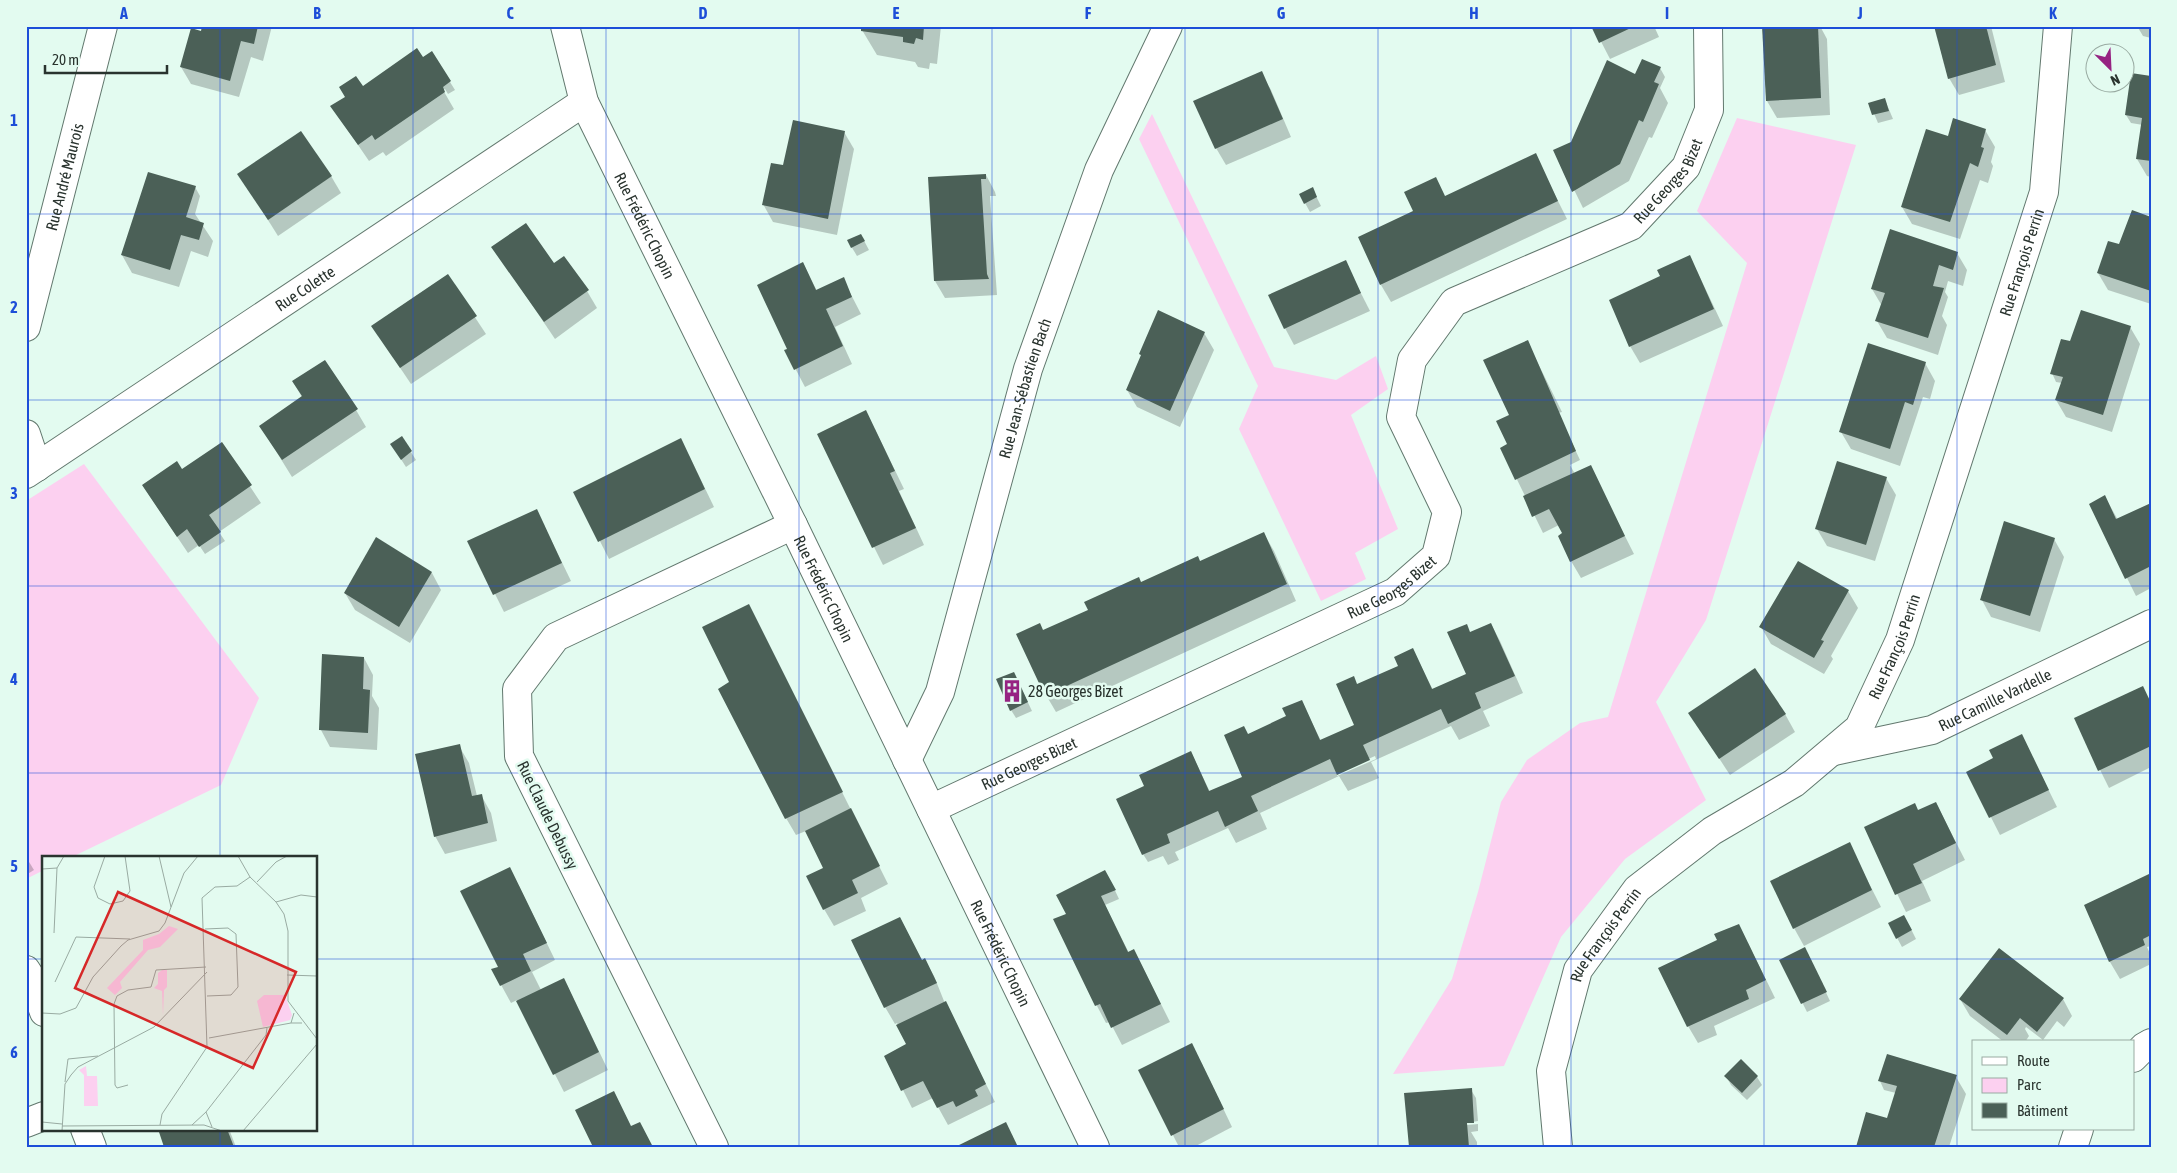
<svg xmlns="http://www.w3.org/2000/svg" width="2177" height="1173" font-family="'Asap Condensed',sans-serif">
<rect width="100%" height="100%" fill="#e3fbf0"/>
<g fill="#fcd0f0">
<polygon points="1152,114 1274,367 1336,380 1376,356 1388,389 1351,415 1398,529 1355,553 1366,579 1321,601 1239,429 1258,386 1139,139"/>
<polygon points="1737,118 1856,145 1706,620 1656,702 1706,800 1625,859 1561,937 1504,1066 1393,1074 1452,979 1478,892 1501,802 1527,760 1580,723 1608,717 1747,263 1697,211"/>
<polygon points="84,464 259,698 221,785 72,857 44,857 44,870 26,879 26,501"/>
</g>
<g fill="#0003" fill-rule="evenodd">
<polygon points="204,26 272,26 263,61 251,57 239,97 191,84 181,67"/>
<polygon points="691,26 709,26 708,29"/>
<polygon points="863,26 941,26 937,64 930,63 929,69 918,67 915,62 877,55 862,30"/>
<polygon points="1593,26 1654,26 1659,37 1610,59"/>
<polygon points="1763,26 1820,26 1827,39 1830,115 1777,118 1767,101"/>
<polygon points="1935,26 1991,26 2005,82 1959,95 1949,78"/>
<polygon points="2137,26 2151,26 2151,38 2143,36"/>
<polygon points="422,59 450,82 455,90 448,94 445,89 443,90 454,109 386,156 383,152 369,161 332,107 363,88"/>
<polygon points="1660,68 1665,77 1660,88 1668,103 1652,138 1649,137 1629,181 1583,208 1555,151 1572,143 1636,75"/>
<polygon points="1261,73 1271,90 1291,137 1226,165 1216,148"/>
<polygon points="2151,77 2151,177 2147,176 2137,159 2143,125 2131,123 2126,115"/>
<polygon points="1885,100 1893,119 1878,123 1870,104"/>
<polygon points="1985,130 1995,147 1991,162 1993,166 1988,183 1980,180 1960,239 1912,224 1902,207 1949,137"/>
<polygon points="844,132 854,149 837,235 773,222 763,204 784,166"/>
<polygon points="1535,155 1567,219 1391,302 1381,285 1445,197"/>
<polygon points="239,174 331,176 341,193 278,236"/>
<polygon points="986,175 995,192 996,196 990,196 997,295 945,298 935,281 929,178"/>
<polygon points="195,187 200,196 195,214 213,241 208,257 191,251 179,287 132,273 122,255"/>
<polygon points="1312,188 1321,206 1310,212 1305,203"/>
<polygon points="2151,218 2151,304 2108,290 2098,273"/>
<polygon points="861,235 869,250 857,256 848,241"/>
<polygon points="493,247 554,264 587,291 597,308 555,339"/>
<polygon points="1957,253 1967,270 1963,286 1948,281 1945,292 1948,297 1942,316 1947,325 1938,355 1887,338 1877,321 1882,306 1872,289"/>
<polygon points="1345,262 1370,311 1294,345 1285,328"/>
<polygon points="803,263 817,291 843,279 861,314 835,327 852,364 805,387 786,351 789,349"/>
<polygon points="1697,271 1723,326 1640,363 1630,346"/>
<polygon points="447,275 486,334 411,384 372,326"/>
<polygon points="2130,327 2140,344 2112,432 2066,417 2056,400 2062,383 2056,382 2052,373 2071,343"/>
<polygon points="1204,333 1214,350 1180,427 1137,407 1127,390 1142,356 1140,354"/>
<polygon points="1527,341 1562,412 1558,413 1580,460 1570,465 1575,474 1590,467 1634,554 1581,578 1571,561 1564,534 1559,525 1543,533 1506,457 1510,453 1511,416"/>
<polygon points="1925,363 1935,381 1930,399 1923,397 1900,466 1851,449 1841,432"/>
<polygon points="293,382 356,410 366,427 292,477 261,427 302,397"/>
<polygon points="875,429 904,489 899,491 924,545 883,565 818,435"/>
<polygon points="402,438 416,460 406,467 397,453"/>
<polygon points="681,439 714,507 609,559 575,492"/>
<polygon points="222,444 261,503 219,532 225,541 205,554 199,545 188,553 143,486 182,471"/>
<polygon points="1886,478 1896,495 1875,561 1827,546 1817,529"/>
<polygon points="2105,497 2118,520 2151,504 2151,588 2136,596 2090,504"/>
<polygon points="537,511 571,581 504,612 469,542"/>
<polygon points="1264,534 1274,551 1296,601 1056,712 1046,695 1043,631 1089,611 1141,583 1200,562"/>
<polygon points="2054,539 2064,557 2040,632 1991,617 1982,600"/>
<polygon points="432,573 441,590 410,643 355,610 345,593"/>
<polygon points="1848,591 1858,608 1831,656 1833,659 1824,674 1771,644 1761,627"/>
<polygon points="749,606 888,884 861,898 866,911 834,926 824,909 824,868 806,831 796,835 786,818"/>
<path d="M1491 624 1500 641 1523 693 1483 711 1490 726 1459 740 1451 726 1371 762 1379 778 1348 791 1339 776 1260 813 1267 829 1236 843 1228 828 1175 852 1179 860 1168 865 1163 856 1148 862 1143 854 1146 787 1191 752 1210 792 1244 777 1248 735 1287 717 1302 702 1321 741 1355 725 1357 685 1400 666 1413 650 1433 690 1467 675 1470 633ZM1375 756 1376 759 1337 776V773Z"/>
<polygon points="323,656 364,658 373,675 372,696 379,708 377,750 330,747 321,730"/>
<polygon points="1014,673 1032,711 1016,718 1011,710"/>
<polygon points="2142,687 2151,702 2151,767 2109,788 2075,719"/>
<polygon points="1690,714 1785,714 1795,732 1730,775"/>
<polygon points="2022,736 2057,807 2000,835 1968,772 1995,759"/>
<polygon points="459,746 469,763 477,796 481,795 491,813 497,841 445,854 435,836"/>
<polygon points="1936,803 1965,860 1922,881 1931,901 1906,912 1865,828 1918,811"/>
<polygon points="1849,844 1881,907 1804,946 1794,928"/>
<polygon points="26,857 34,870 26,875"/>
<polygon points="2149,876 2151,879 2151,946 2147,947 2151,956 2151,964 2120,979 2110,962 2085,905"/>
<polygon points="1110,880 1119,899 1105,905 1129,953 1134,951 1143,968 1170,1022 1122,1045 1110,1022 1106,1023 1097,1006 1055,920 1067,914"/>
<polygon points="519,886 555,960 532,972 541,990 564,979 608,1070 564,1092 517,1000 511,1003 493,970 499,968"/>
<polygon points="900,918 922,961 924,959 934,976 944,1001 995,1102 948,1125 933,1098 912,1108 886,1056 908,1045 897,1023 895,1024 885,1007"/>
<polygon points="1889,923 1909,925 1916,939 1902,947"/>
<polygon points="1748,943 1775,998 1714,1026 1717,1035 1698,1043 1688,1026"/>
<polygon points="1809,957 1830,1001 1807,1012 1781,960"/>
<polygon points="1960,999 2063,999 2072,1016 2064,1027 2057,1021 2043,1040 2026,1027 2025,1029 2029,1036 2025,1042 2004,1042 1970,1016"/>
<polygon points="1201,1062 1232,1127 1194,1147 1179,1147 1140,1070"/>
<polygon points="1726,1076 1757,1077 1762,1085 1747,1100 1731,1085"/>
<polygon points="1956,1077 1966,1094 1949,1147 1857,1147 1888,1119 1896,1093 1884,1090 1880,1081"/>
<polygon points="1471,1090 1476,1098 1478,1121 1467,1123 1467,1125 1478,1124 1478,1131 1471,1132 1477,1142 1477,1147 1410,1147"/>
<polygon points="170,1129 229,1129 236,1147 165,1147"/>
</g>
<g fill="#4b6057">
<polygon points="202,26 258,26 254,44 241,41 230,81 180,67 191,28 201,31"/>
<polygon points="861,26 924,26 923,40 916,38 914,44 903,42 903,37 861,31"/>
<polygon points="1591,26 1635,26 1599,43"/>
<polygon points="1762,26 1818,26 1821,98 1766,101"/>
<polygon points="1934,26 1986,26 1996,65 1948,79"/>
<polygon points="417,48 423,57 432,51 451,81 443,87 445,92 375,140 372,135 358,145 330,106 345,97 339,87 356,76 363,86"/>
<polygon points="1642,59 1661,67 1654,82 1659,84 1643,122 1639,120 1620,164 1572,192 1553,150 1571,142 1607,60 1635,74"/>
<polygon points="1262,71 1283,119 1215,149 1193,101"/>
<polygon points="2131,73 2151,76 2151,161 2136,159 2142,118 2125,115"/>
<polygon points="1885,98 1889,111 1872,115 1868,103"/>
<polygon points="1953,118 1986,129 1981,147 1984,148 1978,167 1970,163 1950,222 1901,207 1926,129 1948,136"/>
<polygon points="793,120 845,131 828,219 762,205 771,163 783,165"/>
<polygon points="301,131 332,176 268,220 237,174"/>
<polygon points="1536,153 1558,201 1380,285 1358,237 1413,211 1404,192 1436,177 1445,196"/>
<polygon points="148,172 196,186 186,217 204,223 199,240 181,235 170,270 121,255"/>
<polygon points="986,174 986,179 981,179 987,274 989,279 934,281 928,177"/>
<polygon points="1313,187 1317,197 1304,204 1299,194"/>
<polygon points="2132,210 2151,217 2151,291 2097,273 2108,241 2119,244"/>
<polygon points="526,223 554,263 564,256 589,290 544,322 491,247"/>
<polygon points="1890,229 1958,252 1953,270 1939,265 1933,286 1944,288 1928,338 1875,321 1885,293 1871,289"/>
<polygon points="861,234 865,241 851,248 847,240"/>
<polygon points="1690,255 1714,309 1629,347 1609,300 1660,276 1657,270"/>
<polygon points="1346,260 1361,293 1284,329 1268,295"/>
<polygon points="803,262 816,290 844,277 852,297 826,309 843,346 794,370 784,350 787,349 757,285"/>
<polygon points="448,274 477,316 400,368 371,326"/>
<polygon points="1158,310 1205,332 1170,411 1126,390 1141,355 1139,354"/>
<polygon points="2081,310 2131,326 2103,415 2055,400 2063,377 2050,374 2061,339 2070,341"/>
<polygon points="1528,340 1576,451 1515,480 1500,448 1507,444 1496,421 1509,415 1483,360"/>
<polygon points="1868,343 1926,362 1913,405 1905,402 1890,449 1839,432"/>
<polygon points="325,360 358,409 282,460 259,426 302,396 292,381"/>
<polygon points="866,410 895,471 890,473 916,528 872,548 817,434"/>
<polygon points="402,436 412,451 401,460 390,444"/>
<polygon points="681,438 705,489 598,542 573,492"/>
<polygon points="222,442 252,485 209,515 221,532 199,547 187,529 177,537 142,485 177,461 182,469"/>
<polygon points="1837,461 1887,477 1866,545 1815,529"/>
<polygon points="1591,465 1625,536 1570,562 1558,536 1562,533 1549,509 1532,517 1523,496"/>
<polygon points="2105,495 2116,519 2151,503 2151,566 2125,579 2089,504"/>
<polygon points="537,509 562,563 493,595 467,541"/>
<polygon points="2004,521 2055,538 2030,616 1980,600"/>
<polygon points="1264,532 1287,584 1045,696 1016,634 1040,623 1043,630 1088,610 1084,602 1139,577 1141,582 1198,556 1200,561"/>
<polygon points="376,537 432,572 399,627 344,593"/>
<polygon points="1798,561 1849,590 1821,640 1824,641 1814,658 1759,627"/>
<polygon points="749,604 843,792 785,819 718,689 729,682 702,627"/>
<polygon points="1491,623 1515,676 1475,693 1481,708 1448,724 1441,709 1363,745 1370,760 1337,775 1330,759 1251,796 1258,811 1225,827 1218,811 1167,834 1170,843 1142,855 1116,799 1144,786 1139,775 1191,751 1209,791 1242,777 1224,735 1244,726 1248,734 1286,716 1282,708 1302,700 1320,740 1354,725 1336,684 1354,676 1357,684 1398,666 1394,657 1413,648 1432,689 1466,674 1447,632 1467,624 1470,632"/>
<polygon points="322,654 364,657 363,689 370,690 368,733 319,730"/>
<polygon points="1755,668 1786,714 1719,759 1688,713"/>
<polygon points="1014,672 1028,702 1010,711 996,679"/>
<polygon points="2143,686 2151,703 2151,746 2098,771 2074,718"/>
<polygon points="2022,734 2049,790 1989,818 1966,772 1993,758 1989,750"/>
<polygon points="460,744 472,796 482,794 488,823 434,837 415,754"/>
<polygon points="1936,802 1956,843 1913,864 1922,883 1895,895 1864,827 1915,803 1918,810"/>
<polygon points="851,808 880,866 852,880 858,893 823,910 806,876 823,868 805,831"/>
<polygon points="1850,842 1872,890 1793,929 1770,881"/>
<polygon points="510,867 547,943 523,954 531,971 500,986 491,969 498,967 460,891"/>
<polygon points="1105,870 1116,890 1101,896 1128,952 1134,949 1161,1004 1111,1028 1100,1004 1095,1006 1053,919 1066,914 1056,895"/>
<polygon points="2149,874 2151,935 2143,939 2145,945 2109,962 2084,905"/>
<polygon points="1904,915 1912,930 1896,939 1888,923"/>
<polygon points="900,917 922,960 925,958 937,983 884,1008 851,940"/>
<polygon points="1739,924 1766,980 1746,990 1749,999 1687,1027 1658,968 1717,940 1714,934"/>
<polygon points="1805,947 1827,992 1801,1004 1779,960"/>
<polygon points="1999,948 2064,998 2037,1032 2020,1018 2007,1035 1959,999"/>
<polygon points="564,978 599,1052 553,1075 516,1001"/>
<polygon points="946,1001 986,1084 975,1090 978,1096 956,1107 953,1101 937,1108 923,1081 901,1091 884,1056 906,1044 896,1025"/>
<polygon points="1192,1043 1224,1109 1171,1136 1138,1070"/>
<polygon points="1887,1054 1957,1075 1934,1147 1856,1147 1866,1112 1887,1118 1897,1086 1878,1081"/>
<polygon points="1741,1059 1758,1076 1742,1093 1724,1076"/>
<polygon points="1472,1088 1474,1123 1467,1123 1469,1147 1409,1147 1404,1093"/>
<polygon points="614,1091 631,1126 640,1122 653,1147 593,1147 575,1110"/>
<polygon points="1006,1122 1018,1147 955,1147"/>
<polygon points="166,1129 227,1129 234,1147 164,1147 159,1132"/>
</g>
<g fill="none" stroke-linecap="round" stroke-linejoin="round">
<defs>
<g id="street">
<path id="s1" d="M565 26 584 102 793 525 1095 1147"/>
<path id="s2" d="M26 327 103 26"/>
<polyline points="26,434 37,467"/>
<path id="s3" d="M26 474 584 102"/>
<path id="s4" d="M1834 751 1932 730 2151 624"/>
<path id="s5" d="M907 760 940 692 1028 369 1099 170 1168 26"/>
<path id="s6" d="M931 809 1395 592 1436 556 1447 512 1401 417 1412 360 1454 302 1631 226 1686 167 1709 110 1708 26"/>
<polyline points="26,970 33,981 44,1012"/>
<polyline points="2133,1058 2144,1047 2151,1043"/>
<polyline points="26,1123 44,1116"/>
<polyline points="85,1129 92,1147"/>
<polyline points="714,1147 519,756 517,689 556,637 793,525"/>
<path id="s7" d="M1558 1147 1551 1071 1578 970 1637 889 1712 831 1794 783 1859 728 1900 640 2044 192 2058 26"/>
<polyline points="2073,1147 2079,1129"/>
</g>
</defs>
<use href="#street" stroke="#62786e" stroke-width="30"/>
<use href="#street" stroke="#fff" stroke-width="28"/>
</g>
<path fill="none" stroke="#1d4ed8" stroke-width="1" stroke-opacity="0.55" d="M220 26V857M413 26V1147M606 26V1147M799 26V1147M992 26V1147M1185 26V1147M1378 26V1147M1571 26V1147M1764 26V1147M1957 26V1147M26 214H2151M26 400H2151M26 586H2151M26 773H2151M26 959H44M316 959H2151M220 1129V1147"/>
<defs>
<symbol id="building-bare" viewBox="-9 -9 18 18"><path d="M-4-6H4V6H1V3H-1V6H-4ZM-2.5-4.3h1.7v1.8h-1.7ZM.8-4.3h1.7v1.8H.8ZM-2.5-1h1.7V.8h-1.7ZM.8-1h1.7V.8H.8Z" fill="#962382" stroke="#e3fbf0" stroke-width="2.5" paint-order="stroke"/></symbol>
</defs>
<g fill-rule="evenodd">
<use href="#building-bare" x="996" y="675" width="32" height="32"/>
</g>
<g text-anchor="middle" stroke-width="5" stroke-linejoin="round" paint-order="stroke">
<g font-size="16" fill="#29332e" stroke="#e3fbf0">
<text dy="6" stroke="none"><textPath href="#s2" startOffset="155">Rue André Maurois</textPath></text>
<text dy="6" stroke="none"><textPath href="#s6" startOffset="1099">Rue Georges Bizet</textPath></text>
<text dy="6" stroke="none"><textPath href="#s1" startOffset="216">Rue Frédéric Chopin</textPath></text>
<text dy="6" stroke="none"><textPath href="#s7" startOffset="1050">Rue François Perrin</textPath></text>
<text dy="6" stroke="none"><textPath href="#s3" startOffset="335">Rue Colette</textPath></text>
<text dy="6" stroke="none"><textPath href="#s5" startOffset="391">Rue Jean-Sébastien Bach</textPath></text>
<text dy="6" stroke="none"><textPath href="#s6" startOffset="512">Rue Georges Bizet</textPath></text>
<text dy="6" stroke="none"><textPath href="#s1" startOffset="621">Rue Frédéric Chopin</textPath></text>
<text dy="6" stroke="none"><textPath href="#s7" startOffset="645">Rue François Perrin</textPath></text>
<text dy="6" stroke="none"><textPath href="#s4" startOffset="170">Rue Camille Vardelle</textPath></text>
<text dy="6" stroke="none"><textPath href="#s6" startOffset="108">Rue Georges Bizet</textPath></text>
<text transform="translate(548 815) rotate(64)" y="6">Rue Claude Debussy</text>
<text dy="6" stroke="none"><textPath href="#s7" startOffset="225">Rue François Perrin</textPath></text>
<text dy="6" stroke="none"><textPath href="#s1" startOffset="1026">Rue Frédéric Chopin</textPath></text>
</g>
<g font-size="16" fill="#29332e" stroke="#e3fbf0" text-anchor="start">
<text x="1028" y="697">28 Georges Bizet</text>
</g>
</g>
<g transform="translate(42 856)">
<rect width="275" height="275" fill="#e3fbf0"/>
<path d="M127 70 136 73 118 91 106 94 78 126 80 132 73 139 65 132 101 94V84L117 78ZM120 114H125V131L122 134 121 160 120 135 112 132 116 128V117ZM222 139H243L250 159 248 164 221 171 215 145ZM44 210 45 220H55L56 250H42V219L37 214Z" fill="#fcd0f0"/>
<path fill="none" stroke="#99aba2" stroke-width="1" d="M63 0 52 31 56 42 68 48 81 45 88 35 83 0M117 0 129 51M196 0 208 21M0 13 15 12 22 0M215 26 234 6 245 0M234 46 259 39 275 41M163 73 186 72 194 78 196 131 189 139 165 140M12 77 15 12M245 119 275 120M13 126 34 81 88 83M0 157 18 158 34 152 51 121 79 90 86 84 117 75 123 67 142 17 156 0M252 157 249 167H260M167 182 249 167M23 226 26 203 56 200M86 229 75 232 73 229 72 148 75 140 86 134 109 131 114 114 164 111M164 256 224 179 225 172M0 266 20 268M118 269 120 258 165 191 160 42 173 31 195 30 208 21 234 46 242 58 246 75V145L275 183M150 269 164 256 170 271M20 270 162 269 180 275M20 275 23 228 29 219 36 211 112 171 165 116M201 275 275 188"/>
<path fill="#d62828" fill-opacity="0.15" stroke="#d62828" stroke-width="2.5" d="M76 36 254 116 211 212 33 132Z"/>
<rect width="275" height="275" fill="none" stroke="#29332e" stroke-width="2.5"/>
</g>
<rect width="2177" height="1173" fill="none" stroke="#e3fbf0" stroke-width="55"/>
<rect x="1972" y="1040" width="162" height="90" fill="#e3fbf0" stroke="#99aba2"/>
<rect x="1982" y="1057" width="25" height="8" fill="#ffffff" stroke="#99aba2"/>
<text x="2017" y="1066" font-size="15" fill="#29332e">Route</text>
<rect x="1982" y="1078" width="25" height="15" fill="#fcd0f0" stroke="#99aba2"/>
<text x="2017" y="1090" font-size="15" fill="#29332e">Parc</text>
<rect x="1982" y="1103" width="25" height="15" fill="#4b6057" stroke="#99aba2"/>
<text x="2017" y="1116" font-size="15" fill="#29332e">Bâtiment</text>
<g transform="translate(2110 68) rotate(156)"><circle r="24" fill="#e3fbf0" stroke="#99aba2"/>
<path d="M0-4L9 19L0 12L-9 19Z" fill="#962382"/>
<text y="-8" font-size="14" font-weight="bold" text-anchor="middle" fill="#29332e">N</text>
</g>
<path d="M45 65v8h122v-8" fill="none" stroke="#29332e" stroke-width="2.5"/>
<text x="52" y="65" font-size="15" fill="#29332e" stroke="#e3fbf0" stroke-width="4" paint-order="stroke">20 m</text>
<rect x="28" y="28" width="2122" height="1118" fill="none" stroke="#1d4ed8" stroke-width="2"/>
<g font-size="16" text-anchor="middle" font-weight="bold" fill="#1d4ed8">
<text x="124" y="19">A</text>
<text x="317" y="19">B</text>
<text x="510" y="19">C</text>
<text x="703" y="19">D</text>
<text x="896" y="19">E</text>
<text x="1088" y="19">F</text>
<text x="1281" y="19">G</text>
<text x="1474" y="19">H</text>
<text x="1667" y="19">I</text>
<text x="1860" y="19">J</text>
<text x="2053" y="19">K</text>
<text x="14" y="126">1</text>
<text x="14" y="313">2</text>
<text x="14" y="499">3</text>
<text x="14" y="685">4</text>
<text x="14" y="872">5</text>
<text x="14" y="1058">6</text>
</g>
</svg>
